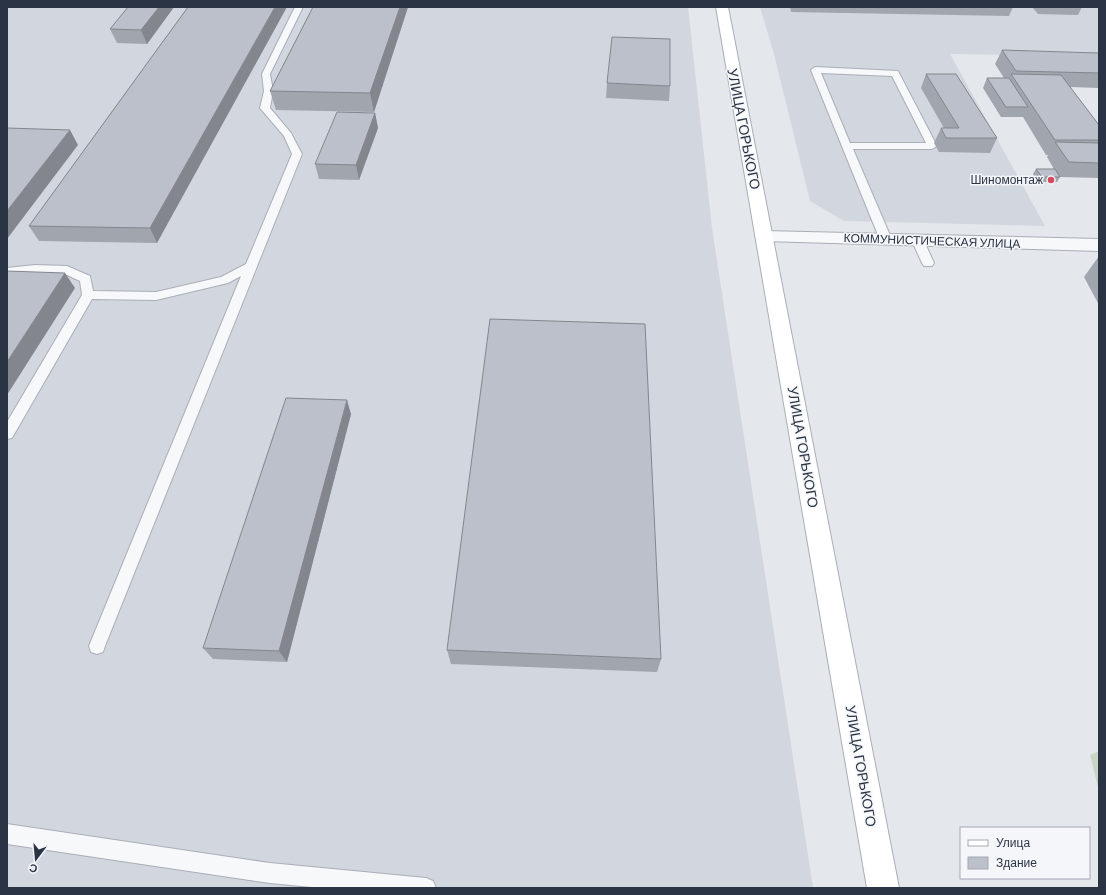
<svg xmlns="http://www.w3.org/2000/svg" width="1106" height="895" font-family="Barlow,sans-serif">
<rect width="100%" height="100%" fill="#e4e7ec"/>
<g fill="#d2d6de">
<polygon points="7,7 688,7 712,228 813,888 7,888"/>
<polygon points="760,7 1099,7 1099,56 950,54 1045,226 844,221 810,201 774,54"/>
</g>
<polygon fill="#c9d6c5" points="1099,751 1099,791 1090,755"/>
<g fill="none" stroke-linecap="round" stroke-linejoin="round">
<defs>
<g id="service">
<polygon points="295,7 303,7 270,74 273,91 270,108 291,133 302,154 105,646 103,652 97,654 91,652 89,646 241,276 228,283 156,300 92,299 12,438 7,439 7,422 82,295 80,281 65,274 35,273 7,276 7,268 35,265 67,266 90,276 93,291 156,292 221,277 246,264 292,154 284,136 260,108 264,91 262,74"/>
<path d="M815 67 898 71 937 146 932 149H853L892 240 890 242H882L880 240 811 70ZM821 73 892 76 926 143H850Z"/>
<polygon points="918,237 922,239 924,241 934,263 932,266 924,266 922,263 912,241 914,239"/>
<polygon points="7,824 270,863 426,878 433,881 436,888 322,888 270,883 7,844"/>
</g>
<polygon id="minor" points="764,231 1099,239 1099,251 764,241 758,240 755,236 758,232"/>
<polygon id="secondary" points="716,7 728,7 899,888 867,888"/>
</defs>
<use href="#service" stroke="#a9aeb7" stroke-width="2"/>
<use href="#minor" stroke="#a9aeb7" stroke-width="2"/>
<use href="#secondary" stroke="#a9aeb7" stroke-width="2"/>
<use href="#service" fill="#f7f8fa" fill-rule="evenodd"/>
<use href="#minor" fill="#f7f8fa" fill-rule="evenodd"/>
<use href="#secondary" fill="#fff" fill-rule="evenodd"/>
</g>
<g fill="#a1a5ae">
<polygon points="174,7 147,44 117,43 110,29"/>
<polygon points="188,7 157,243 39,241 29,226"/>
<polygon points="408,7 374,112 276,110 270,91"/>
<polygon points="599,7 655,7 655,8"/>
<polygon points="790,7 1013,7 1009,16 791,12"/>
<polygon points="1032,7 1082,7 1078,15 1038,14"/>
<polygon points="1002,50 1099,54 1099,88 1070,87 1099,125 1099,178 1060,177 1057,182 1038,182 1033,174 1036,169 1054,169 1047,157 1048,155 1046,155 1023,117 1001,117 983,88 987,78 1004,78 995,64"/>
<polygon points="926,74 997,138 990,153 939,152 934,143 941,128 944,128 921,88"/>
<polygon points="607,83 670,86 669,101 606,98"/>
<polygon points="375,113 378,128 359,180 319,179 315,164"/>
<polygon points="1099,256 1099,305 1084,277"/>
<polygon points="351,414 287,662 213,659 203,648"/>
<polygon points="447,650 661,659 657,672 451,664"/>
</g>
<g fill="#83868d">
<polygon points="159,7 174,7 147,44 141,30"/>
<polygon points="275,7 287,7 157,243 150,228"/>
<polygon points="400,7 408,7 374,112 370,93"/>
<polygon points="375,113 378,128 359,180 356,165"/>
<polygon points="70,130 78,145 7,239 7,211"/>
<polygon points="65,273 75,288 7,395 7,362"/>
<polygon points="347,400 351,414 287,662 279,651"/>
</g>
<g fill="#bbc0ca" stroke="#83868d">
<polygon points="128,7 159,7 141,30 110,29"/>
<polygon points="188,7 275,7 150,228 29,226"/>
<polygon points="313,7 400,7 370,93 270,91"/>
<polygon points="612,37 670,39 670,86 607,83"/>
<polygon points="1002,50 1098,53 1099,54 1099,73 1016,71"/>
<polygon points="926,74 956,74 997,138 946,138 941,128 959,128"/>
<polygon points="1011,74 1061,75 1099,125 1099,140 1055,140"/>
<polygon points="987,78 1009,78 1028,107 1006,107"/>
<polygon points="337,112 375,113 356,165 315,164"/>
<polygon points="7,128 70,130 7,211"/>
<polygon points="1055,142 1099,143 1099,163 1069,162"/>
<polygon points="1036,169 1055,169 1060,177 1042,177"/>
<polygon points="7,271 65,273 7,362"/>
<polygon points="490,319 645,324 661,659 447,650"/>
<polygon points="286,398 347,400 279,651 203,648"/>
</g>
<circle fill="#d1495b" stroke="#f4f6f9" stroke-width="1.5" cx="1051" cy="180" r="4"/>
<g text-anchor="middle" stroke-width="3" stroke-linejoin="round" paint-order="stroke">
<g font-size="12" fill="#2b3445" stroke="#f4f6f9" text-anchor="end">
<text x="1043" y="184">Шиномонтаж</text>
</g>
<g font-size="12" fill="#2b3445" stroke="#f4f6f9">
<text transform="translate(932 241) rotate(2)" y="4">КОММУНИСТИЧЕСКАЯ УЛИЦА</text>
</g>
<g font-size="14" fill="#2b3445" stroke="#f4f6f9">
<text transform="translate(744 129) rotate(79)" y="5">УЛИЦА ГОРЬКОГО</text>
<text transform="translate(803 447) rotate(80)" y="5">УЛИЦА ГОРЬКОГО</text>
<text transform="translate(861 766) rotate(80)" y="5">УЛИЦА ГОРЬКОГО</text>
</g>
</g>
<rect width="1106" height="895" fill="none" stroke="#2b3445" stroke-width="16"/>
<rect x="960" y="827" width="130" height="52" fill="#f4f6f9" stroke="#a4a8b1"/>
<rect x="968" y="840" width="20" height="6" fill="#ffffff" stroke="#a4a8b1"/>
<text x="996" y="847" font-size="12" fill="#2b3445">Улица</text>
<rect x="968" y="857" width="20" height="12" fill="#bbc0ca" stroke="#a4a8b1"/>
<text x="996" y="867" font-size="12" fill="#2b3445">Здание</text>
<g transform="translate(36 859) rotate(196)" stroke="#f4f6f9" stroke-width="3" paint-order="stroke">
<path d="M0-3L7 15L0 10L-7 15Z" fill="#2b3445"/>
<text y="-6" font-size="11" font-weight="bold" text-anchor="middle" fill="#2b3445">С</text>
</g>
</svg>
